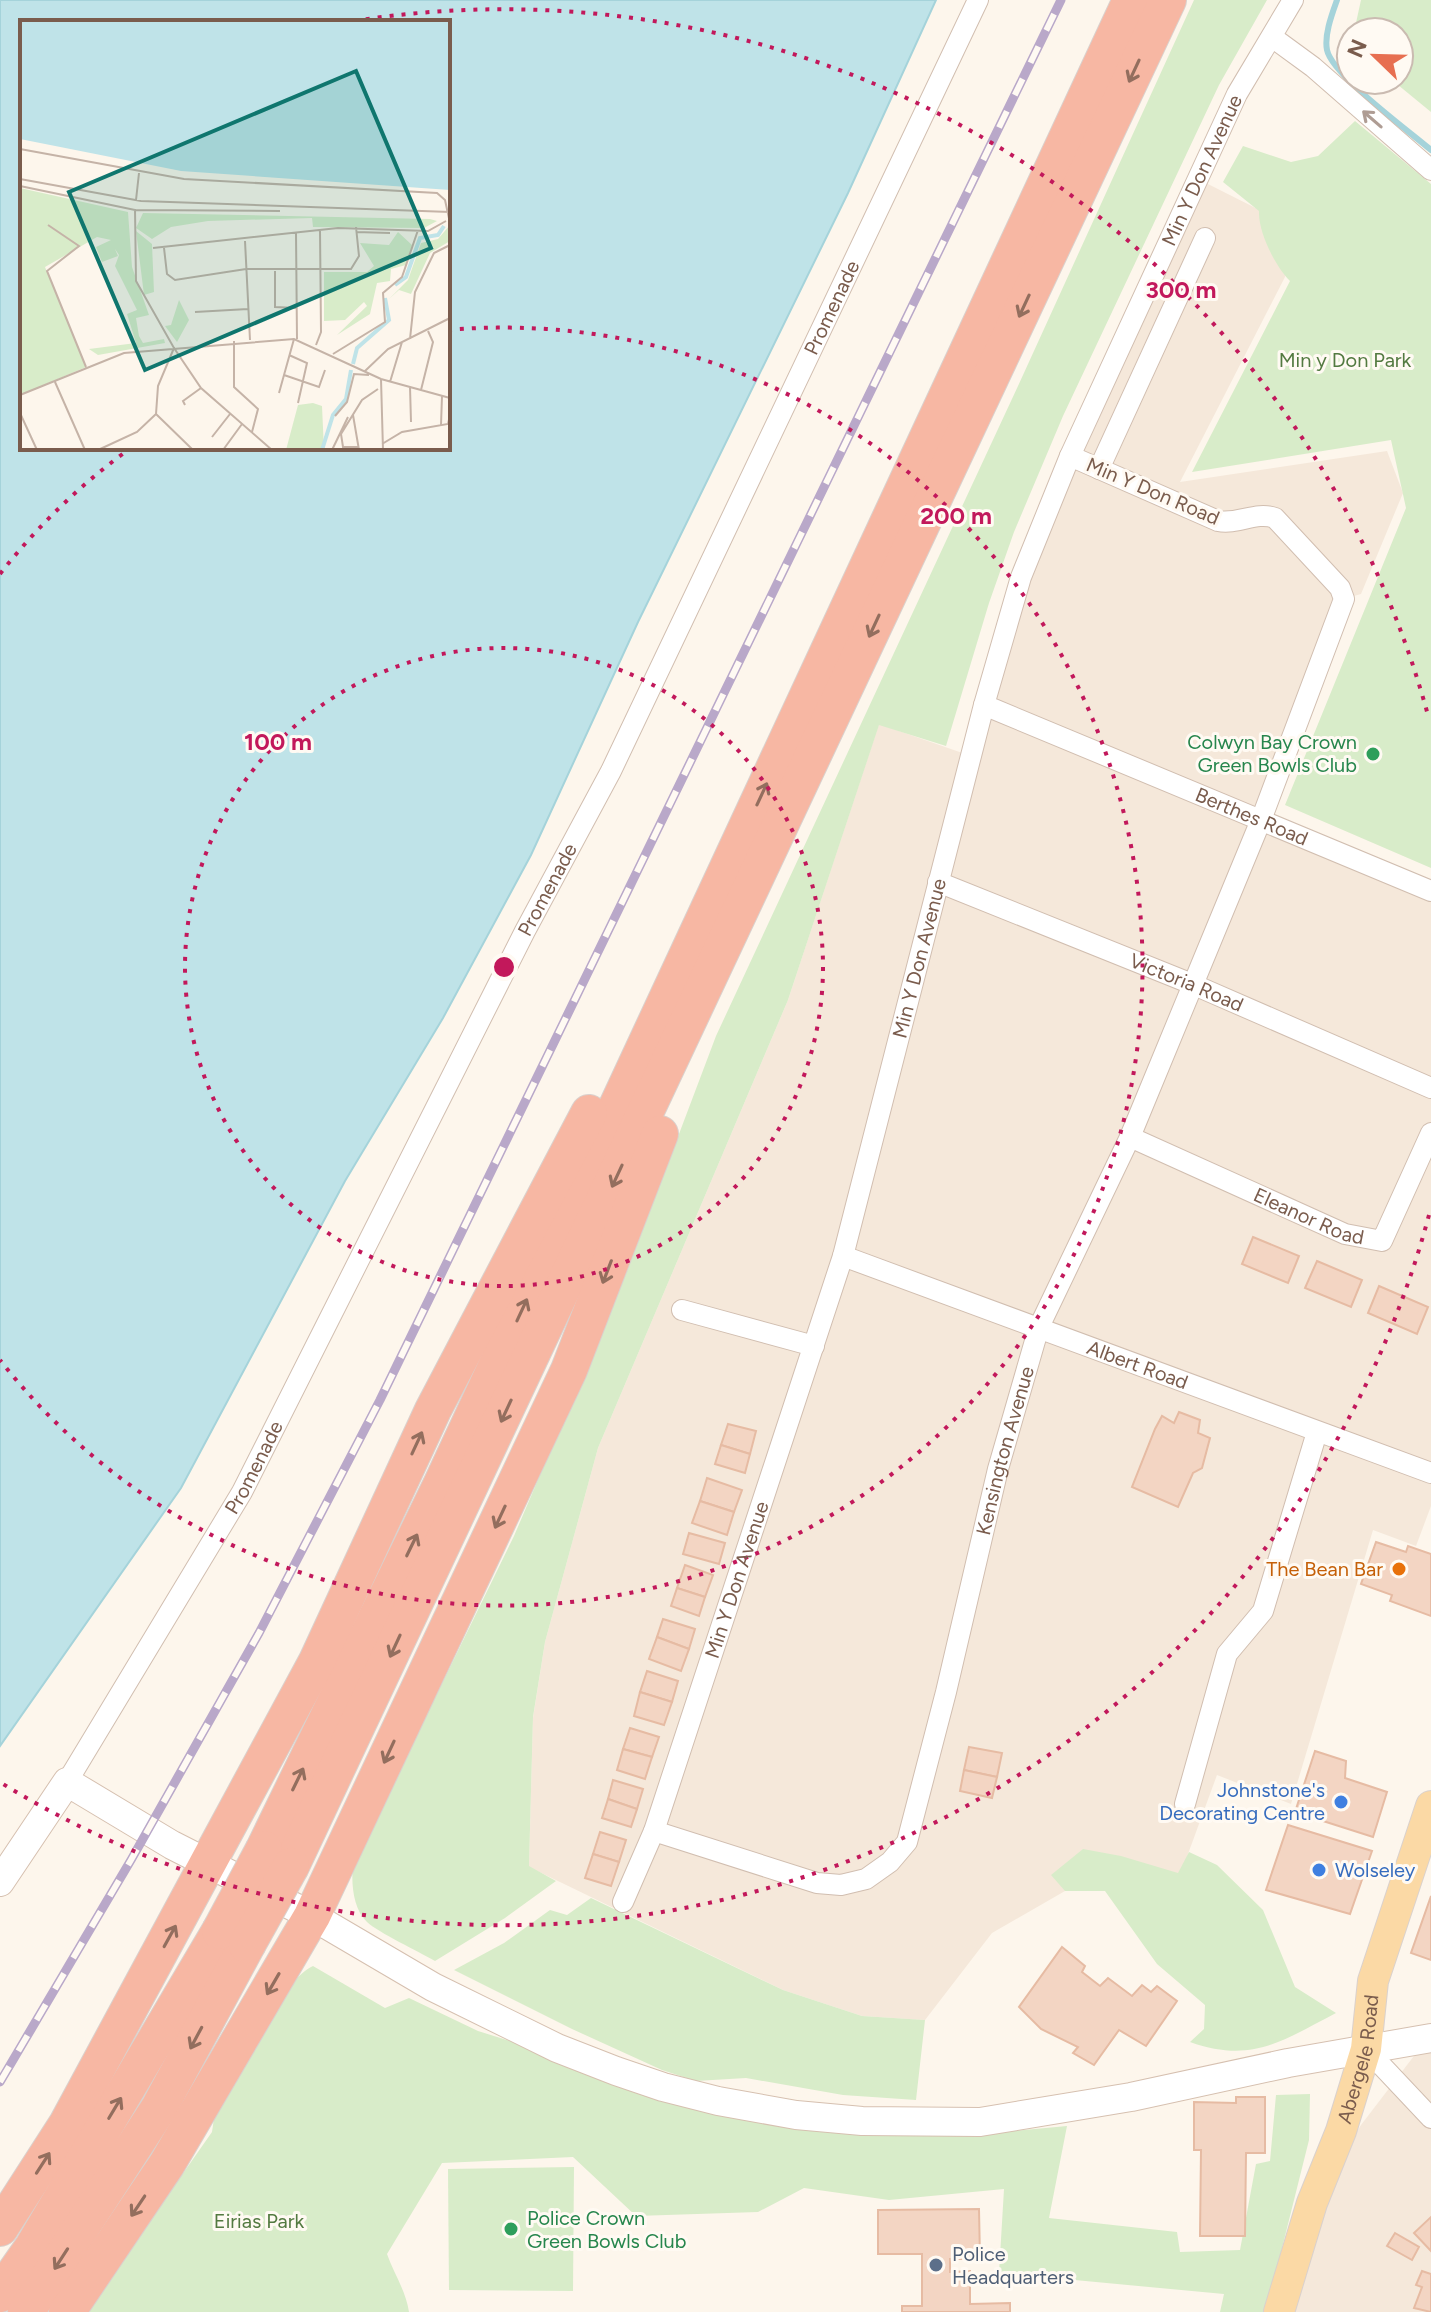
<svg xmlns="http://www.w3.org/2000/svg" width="1431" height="2312" font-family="Figtree,sans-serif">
<rect width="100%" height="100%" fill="#fdf6ec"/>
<g fill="#f5e8da">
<polygon points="1198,179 1307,234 1180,482 1387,451 1403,493 1361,594 1343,599 1262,820 1431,891 1431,1506 1416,1546 1373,1530 1291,1804 1217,1775 1181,1873 1105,1890 1065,1891 992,1933 925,2020 862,2016 783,1990 529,1867 533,1718 545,1642 598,1448 788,1000 879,724 971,756 1021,577"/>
<polygon points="1431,2038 1431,2312 1279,2312 1312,2203 1361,2125 1427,2039"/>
</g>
<g fill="#d8ecc9">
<path d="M1194 0H1267L1219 85 1063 416 1014 532 989 603 946 746 879 725 788 1000 598 1448 545 1642 533 1717 529 1866 556 1881 505 1918 435 1961C418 1951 379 1933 367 1922 353 1909 351 1883 353 1866L514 1536 628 1269 716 1036 1018 386Z"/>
<polygon points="1361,0 1431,0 1431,112 1392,80 1399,80 1399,32 1354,32"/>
<path d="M1355 121 1431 184V868L1285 805 1406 508 1391 440 1192 472 1290 281C1275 266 1258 232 1259 211L1223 182 1243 146 1291 162 1318 156Z"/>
<path d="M1083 1849 1121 1856 1178 1873 1189 1852 1217 1865 1263 1910 1295 1987 1336 2013C1282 2041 1252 2064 1190 2042L1204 2029 1205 2005 1157 1964 1105 1891H1065L1051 1875Z"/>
<polygon points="591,1898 783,1990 862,2016 925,2020 916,2100 843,2095 746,2078 696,2081 662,2070 572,2029 454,1970 504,1943 550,1910 567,1915"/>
<path d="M313 1966 385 2008 409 1998 478 2031 600 2069 969 2135 1067 2126 1049 2218 1177 2232 1180 2252 1240 2250 1256 2164 1270 2161 1276 2095 1310 2094 1309 2140 1266 2312H1220L1224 2294 999 2273 1004 2189 889 2200 804 2188 758 2212 636 2216 573 2157 442 2163 387 2254C394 2274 406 2291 409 2312H86L212 2132C214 2120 215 2106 220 2095 234 2066 286 1977 313 1966Z"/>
<polygon points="574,2167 573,2291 449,2290 448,2169"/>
</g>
<path fill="#bfe3e8" stroke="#a5d3da" stroke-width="2" fill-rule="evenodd" d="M0 0H936L848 193 638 622 531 855 443 1018 345 1181 181 1488 0 1746ZM22 22H448V448H22Z"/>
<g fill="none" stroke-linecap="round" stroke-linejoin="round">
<path stroke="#a5d3da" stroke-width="6" d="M1337 0C1332 14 1324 35 1327 50 1332 75 1409 131 1431 150"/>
</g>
<g fill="#f3d5c3" stroke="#e6bba3" stroke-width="2">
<polygon points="1253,1237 1299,1256 1288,1283 1242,1264"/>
<polygon points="1317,1261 1362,1280 1351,1307 1305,1288"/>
<polygon points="1379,1286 1428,1307 1417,1334 1368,1313"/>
<polygon points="1179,1412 1200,1420 1198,1433 1210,1438 1202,1468 1193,1473 1178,1507 1132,1487 1155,1429 1162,1416 1174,1423"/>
<polygon points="728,1424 756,1431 750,1454 721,1445"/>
<polygon points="721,1445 750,1454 745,1473 715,1464"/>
<polygon points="707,1478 742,1490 734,1512 700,1501"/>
<polygon points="700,1501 734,1512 727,1535 692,1523"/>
<polygon points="689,1533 725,1543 719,1564 683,1554"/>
<polygon points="1376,1542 1406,1552 1408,1546 1431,1554 1431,1616 1390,1601 1392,1595 1361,1584"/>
<polygon points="685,1565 713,1575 705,1597 677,1588"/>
<polygon points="677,1588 705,1597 699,1616 671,1606"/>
<polygon points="663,1619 695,1629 689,1649 657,1637"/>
<polygon points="657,1637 689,1649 681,1671 649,1659"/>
<polygon points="647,1671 678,1681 672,1702 640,1692"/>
<polygon points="640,1692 672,1702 664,1725 634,1716"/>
<polygon points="630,1728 659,1737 652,1757 623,1749"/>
<polygon points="969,1747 1002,1753 997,1777 964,1770"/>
<polygon points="623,1749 652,1757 645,1779 617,1770"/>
<polygon points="1315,1751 1346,1761 1345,1778 1387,1792 1373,1837 1295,1812"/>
<polygon points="964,1770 997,1777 992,1798 960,1791"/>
<polygon points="613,1780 643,1789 637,1809 608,1799"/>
<polygon points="608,1799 637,1809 631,1827 602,1818"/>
<polygon points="1288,1825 1372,1851 1350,1914 1266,1890"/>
<polygon points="600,1832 626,1840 619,1862 593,1854"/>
<polygon points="593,1854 619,1862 611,1886 585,1878"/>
<polygon points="1431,1896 1431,1960 1411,1953"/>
<polygon points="1062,1947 1085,1966 1082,1972 1100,1986 1108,1978 1132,1996 1142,1985 1151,1992 1157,1986 1177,2001 1146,2046 1119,2030 1094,2065 1073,2053 1078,2047 1041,2029 1019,2007"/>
<polygon points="1236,2097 1265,2097 1265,2153 1246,2153 1245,2236 1200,2236 1201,2150 1194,2150 1194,2102 1236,2103"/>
<polygon points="979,2209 980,2259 950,2259 950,2272 970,2271 970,2304 1010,2303 1010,2312 902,2312 902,2306 922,2306 922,2254 878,2254 878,2210"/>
<polygon points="1431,2217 1431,2251 1414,2233"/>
<polygon points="1395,2233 1419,2247 1412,2260 1387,2246"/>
<polygon points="1422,2271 1431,2274 1431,2312 1414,2308 1422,2287 1416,2285"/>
</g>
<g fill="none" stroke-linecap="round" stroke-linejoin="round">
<defs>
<g id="street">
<polyline points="1272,37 1313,67 1431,170"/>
<polyline points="1099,469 1205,238"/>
<path id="s1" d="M984 705 1431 891"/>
<path id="s2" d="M938 882 1192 984 1431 1088"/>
<path id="s3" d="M1130 1137 1345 1234 1382 1241 1431 1133"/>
<path id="s4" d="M843 1256 1431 1473"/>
<polyline points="682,1310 814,1346"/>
<path id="s5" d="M67 1782 242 1492 525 931 611 771 978 0"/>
<polyline points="1185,1804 1227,1654 1263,1611 1317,1432"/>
<path id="s6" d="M654 1831 817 1883 841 1885 866 1879 890 1862 907 1842 946 1692 998 1469 1039 1327 1130 1137 1261 820 1341 607 1344 599 1340 588 1275 518C1256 511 1238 525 1218 521L1070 456"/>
<path id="s7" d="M623 1902 654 1831 843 1256 984 705 1021 577 1070 456 1237 94 1293 0"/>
<polyline points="1366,2049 1431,2118"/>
</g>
<polyline id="secondary" points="0,1882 67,1782 172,1845 312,1916 433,1987 557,2048 616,2071 663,2087 718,2101 796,2115 862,2121 980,2122 1131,2097 1288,2063 1431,2038"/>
<g id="primary">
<path id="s8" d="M1279 2312 1312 2203 1341 2131 1366 2049 1373 1981 1431 1806"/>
</g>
<g id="highway">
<polyline points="264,1849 442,1483 1131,0"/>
<polyline points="291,1866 1168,0"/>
<polyline points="0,2228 67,2124 317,1661 433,1410 589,1113"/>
<polyline points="0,2294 33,2247 220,1931"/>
<polyline points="26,2312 159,2108 247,1945"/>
<polyline points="67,2312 167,2164 312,1916 569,1370 660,1134"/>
</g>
</defs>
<use href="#street" stroke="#d1beb0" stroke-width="22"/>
<use href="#secondary" stroke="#d6c0b0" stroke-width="30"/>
<use href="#primary" stroke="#dad1cd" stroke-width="32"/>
<use href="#highway" stroke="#dad1cd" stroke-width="38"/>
<use href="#street" stroke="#fff" stroke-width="20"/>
<use href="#secondary" stroke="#fff" stroke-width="28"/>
<use href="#primary" stroke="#fbd9a5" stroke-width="30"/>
<use href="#highway" stroke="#f7b7a3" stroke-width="36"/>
<defs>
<polyline id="rail" points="0,2082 131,1860 259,1633 380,1400 1061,0"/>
</defs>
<use href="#rail" stroke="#b9a8c9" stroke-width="9"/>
<use href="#rail" stroke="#fffaf3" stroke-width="6" stroke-dasharray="18" stroke-linecap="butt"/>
<defs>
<g id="highway-bridge">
<polyline points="220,1931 264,1849"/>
<polyline points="247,1945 291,1866"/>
</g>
</defs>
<use href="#highway-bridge" stroke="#dad1cd" stroke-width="38" stroke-linecap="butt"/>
<use href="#highway-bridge" stroke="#f7b7a3" stroke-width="36"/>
</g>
<defs><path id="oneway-shaft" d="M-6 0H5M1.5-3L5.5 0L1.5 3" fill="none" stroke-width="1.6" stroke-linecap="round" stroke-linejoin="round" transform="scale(2)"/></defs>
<g stroke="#936e5e">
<use href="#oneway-shaft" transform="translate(1134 71) rotate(115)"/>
<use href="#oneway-shaft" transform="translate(1024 306) rotate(115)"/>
<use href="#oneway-shaft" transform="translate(874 626) rotate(115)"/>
<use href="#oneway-shaft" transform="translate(762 794) rotate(-65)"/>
<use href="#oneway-shaft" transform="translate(617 1176) rotate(115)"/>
<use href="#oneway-shaft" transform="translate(607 1272) rotate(111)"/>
<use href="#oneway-shaft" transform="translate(522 1310) rotate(-65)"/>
<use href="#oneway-shaft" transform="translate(506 1411) rotate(115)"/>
<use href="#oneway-shaft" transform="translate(417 1443) rotate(-65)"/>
<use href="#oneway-shaft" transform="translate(500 1517) rotate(115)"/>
<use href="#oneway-shaft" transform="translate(412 1545) rotate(-64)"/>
<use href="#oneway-shaft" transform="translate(395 1646) rotate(115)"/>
<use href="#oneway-shaft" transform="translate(389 1752) rotate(115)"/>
<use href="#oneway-shaft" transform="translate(298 1779) rotate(-64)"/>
<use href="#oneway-shaft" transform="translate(170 1936) rotate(-61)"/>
<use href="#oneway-shaft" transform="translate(273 1984) rotate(120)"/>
<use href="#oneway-shaft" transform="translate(196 2038) rotate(118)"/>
<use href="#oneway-shaft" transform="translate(115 2108) rotate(-59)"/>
<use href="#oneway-shaft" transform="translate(43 2163) rotate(-57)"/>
<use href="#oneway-shaft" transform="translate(138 2206) rotate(124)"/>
<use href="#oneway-shaft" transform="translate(61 2259) rotate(123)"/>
</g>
<use stroke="#af9d94" href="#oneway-shaft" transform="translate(1372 119) rotate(-139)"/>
<g fill="none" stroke="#c2185b" stroke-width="4" stroke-dasharray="4 8">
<circle cx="504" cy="967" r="319"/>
<path d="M0 574A639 639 0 0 1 128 450M448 330A639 639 0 1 1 0 1360"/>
<path d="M1429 1215A958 958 0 0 1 3 1784M354 21A958 958 0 0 1 1429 719"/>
</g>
<g fill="#2e9e5b" stroke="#fffaf3" stroke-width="3">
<circle cx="1373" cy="754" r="8"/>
<circle cx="511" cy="2229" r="8"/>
</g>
<circle fill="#e8710a" stroke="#fffaf3" stroke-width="3" cx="1399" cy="1569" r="8"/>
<g fill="#3f7fe0" stroke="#fffaf3" stroke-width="3">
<circle cx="1341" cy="1802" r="8"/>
<circle cx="1319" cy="1870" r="8"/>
</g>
<circle fill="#5c6f8a" stroke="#fffaf3" stroke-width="3" cx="936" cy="2265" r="8"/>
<g text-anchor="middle" stroke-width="6" stroke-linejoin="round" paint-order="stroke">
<g font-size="20" fill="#7a5c4d" stroke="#fffaf3">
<text dy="7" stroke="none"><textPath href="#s7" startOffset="1830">Min Y Don Avenue</textPath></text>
<text dy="7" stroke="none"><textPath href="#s5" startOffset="1662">Promenade</textPath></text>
<text transform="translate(1153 491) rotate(23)" y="7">Min Y Don Road</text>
<text dy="7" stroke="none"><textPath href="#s1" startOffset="290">Berthes Road</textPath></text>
<text dy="7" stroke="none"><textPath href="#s5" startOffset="1014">Promenade</textPath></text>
<text dy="7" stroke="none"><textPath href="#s7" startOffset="990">Min Y Don Avenue</textPath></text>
<text dy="7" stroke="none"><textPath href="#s2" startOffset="268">Victoria Road</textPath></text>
<text dy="7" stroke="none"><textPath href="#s3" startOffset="196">Eleanor Road</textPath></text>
<text dy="7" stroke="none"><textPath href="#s4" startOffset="314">Albert Road</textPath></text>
<text dy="7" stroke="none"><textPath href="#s6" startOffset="680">Kensington Avenue</textPath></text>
<text dy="7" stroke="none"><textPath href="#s5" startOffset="366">Promenade</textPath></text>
<text dy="7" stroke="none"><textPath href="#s7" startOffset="342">Min Y Don Avenue</textPath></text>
<text dy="7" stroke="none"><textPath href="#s8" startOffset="266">Abergele Road</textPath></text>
</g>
<g font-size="20" fill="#537a41" stroke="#fffaf3">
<text x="1345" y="367">Min y Don Park</text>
<text x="259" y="2228">Eirias Park</text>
</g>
<g font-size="20" fill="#27864d" stroke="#fffaf3" text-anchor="end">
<text x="1357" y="749">Colwyn Bay Crown<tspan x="1357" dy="23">Green Bowls Club</tspan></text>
<text x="527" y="2225" text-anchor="start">Police Crown<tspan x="527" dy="23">Green Bowls Club</tspan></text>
</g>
<g font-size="20" fill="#c56008" stroke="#fffaf3" text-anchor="end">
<text x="1383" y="1576">The Bean Bar</text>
</g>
<g font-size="20" fill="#366cbe" stroke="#fffaf3" text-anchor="end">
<text x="1325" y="1797">Johnstone's<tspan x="1325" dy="23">Decorating Centre</tspan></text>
<text x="1335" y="1877" text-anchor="start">Wolseley</text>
</g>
<g font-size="20" fill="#4e5e75" stroke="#fffaf3" text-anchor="start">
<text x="952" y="2261">Police<tspan x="952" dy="23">Headquarters</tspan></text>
</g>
</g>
<g transform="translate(20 20)">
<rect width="430" height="430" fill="#fdf6ec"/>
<path d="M0 168 108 192 112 247 129 295 116 298 119 316 123 323 144 319 145 323 78 335 69 329 116 323 107 294 117 290 95 246 99 235 95 229 98 236 82 242 76 227 91 220 77 217 25 247 66 347 0 375ZM123 193 410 199 417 201 404 208 293 207 292 198 188 201 151 207 132 219 116 208ZM430 205V221L410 233 391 274 379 270 369 279 388 260 401 223 418 219ZM116 211 132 224 134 272 124 275ZM378 212 392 225 386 245 371 249 370 261 357 263 350 294 317 315 347 286 344 282 325 300 304 301V252H347L354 246 340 223 369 225ZM159 280 169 300 157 322 145 306 151 305ZM293 383 302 386 304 430H266L278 385Z" fill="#d8ecc9"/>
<path d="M0 0H430V170L161 151 0 119Z" fill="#bfe3e8"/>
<path fill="none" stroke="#bfe3e8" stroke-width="4" d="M375 265 386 257 400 218 418 215 424 206M333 344 337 328 369 300 365 278M302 430 313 395 326 379 331 350"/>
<path fill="none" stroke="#c5b3a7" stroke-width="2" d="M0 129 164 159 417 173 425 180 430 203M0 159 121 181 430 192M0 166 115 190 260 191M116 180 119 153M28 205 59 226 27 251 66 347M336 212 370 213M276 213 277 319M225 221 230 320M133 228 318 208 408 211 426 201M144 228 147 254 155 260 226 249H331L339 236 336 207M255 251V287L276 288M175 292 228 289M390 319 395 272 414 233 430 225M214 321V367L238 389 232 412M296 325 301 312 300 210M154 328 181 368 252 430M313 334 365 302 363 273 382 257 398 210M269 335 287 343 278 383M345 351 368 329 430 298M264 355 299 367 305 350M361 359 363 430M35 362 65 430M370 362 382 322M390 367 391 402M401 370 413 322 408 311M259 373 274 319M0 375 104 333 274 319 361 359 430 378M165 385 163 381 181 368M0 393 17 430M136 394 173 430M333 395 339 430M315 396 327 382 334 354 349 355M421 405 422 376M192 417 210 394M362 424 382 412 428 404 430 395M339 427H323L321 414 342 380 358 369M78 430 117 412 136 394 138 366 154 328 116 261 115 189M203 430 222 404M312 430 328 397"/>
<path fill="#0f766e" fill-opacity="0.15" stroke="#0f766e" stroke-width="4" d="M336 51 411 228 125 350 49 172Z"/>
<rect width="430" height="430" fill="none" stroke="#7a5c4d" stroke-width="4"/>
</g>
<circle cx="504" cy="967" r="12" fill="#c2185b" stroke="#fffaf3" stroke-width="4"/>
<g font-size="24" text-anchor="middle" font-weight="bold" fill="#c2185b" stroke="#fffaf3" stroke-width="6" stroke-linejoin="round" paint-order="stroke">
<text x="1181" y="298">300 m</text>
<text x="956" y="524">200 m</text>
<text x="278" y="750">100 m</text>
</g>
<g transform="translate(1375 56) rotate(293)"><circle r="38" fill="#fffaf3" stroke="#cabbb1" stroke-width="2"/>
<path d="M0-6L14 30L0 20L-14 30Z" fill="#e76f51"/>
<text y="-12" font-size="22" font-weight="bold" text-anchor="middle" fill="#7a5c4d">N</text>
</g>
</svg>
